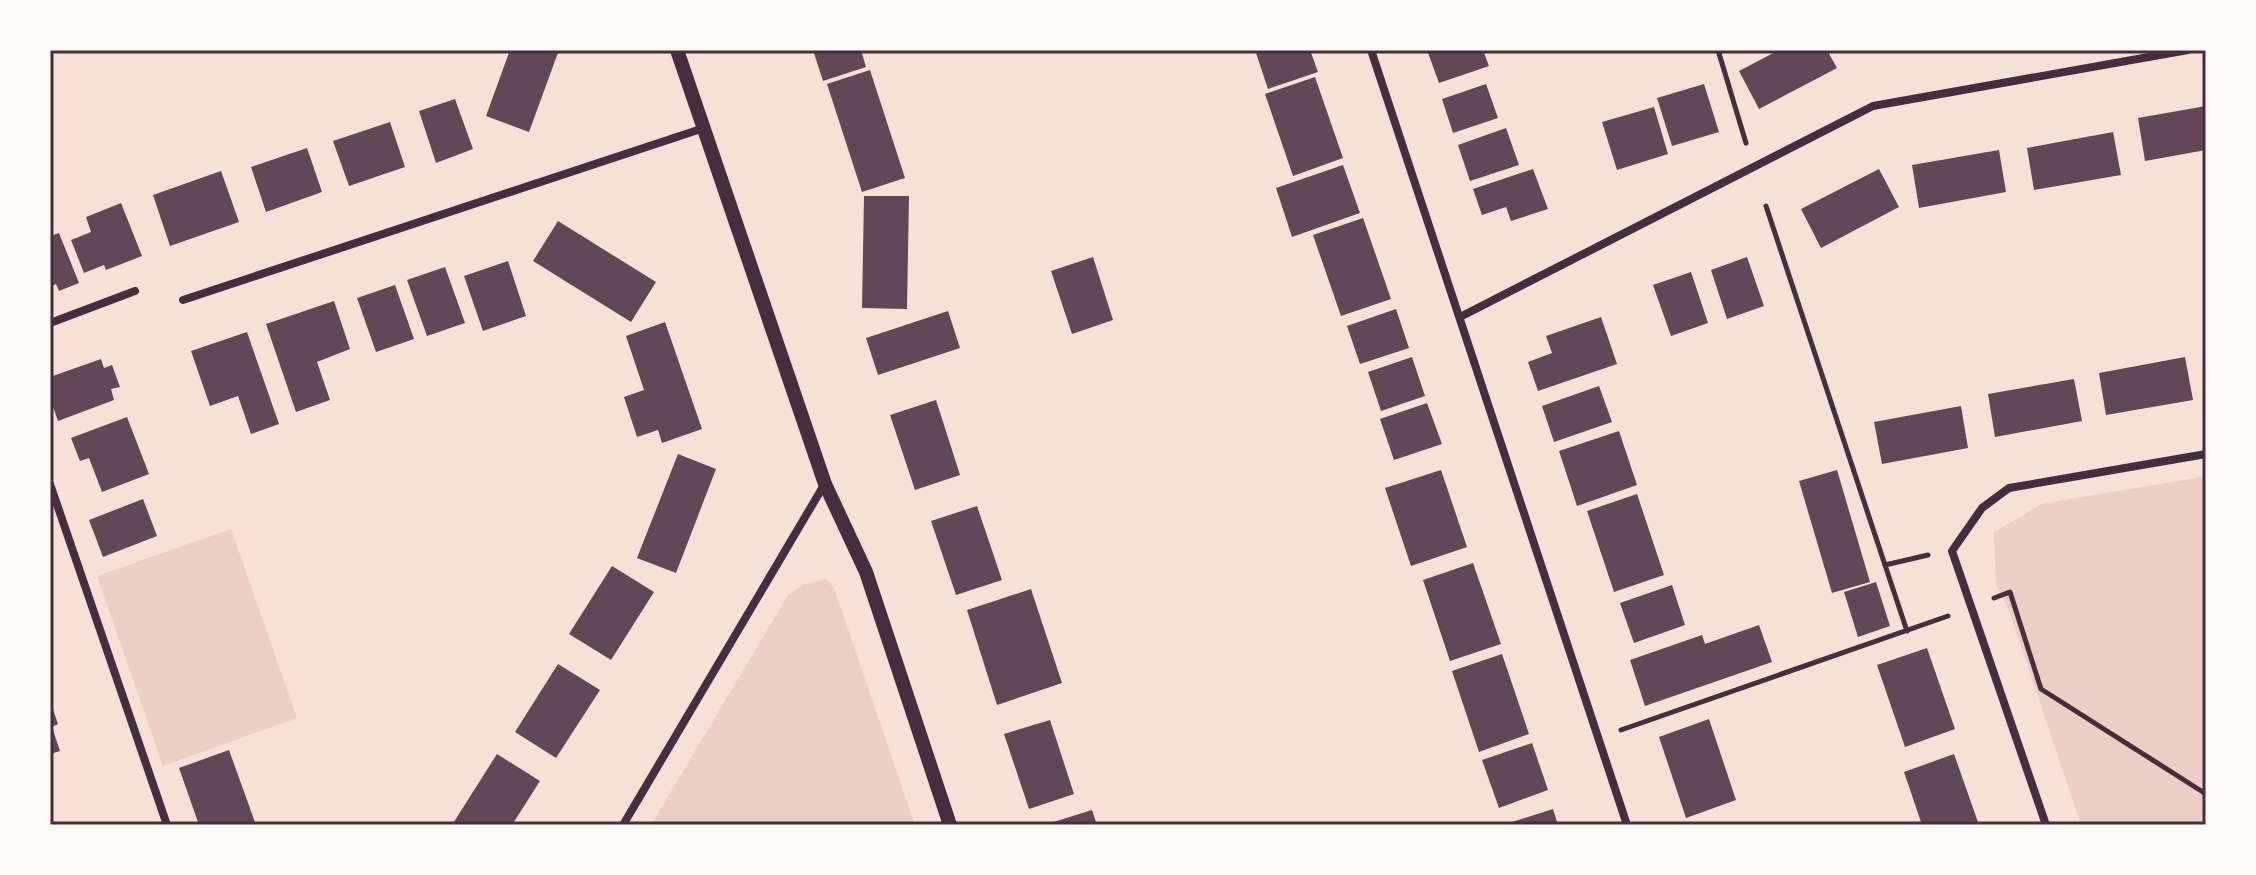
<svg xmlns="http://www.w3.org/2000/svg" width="2256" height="875" font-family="Quicksand,sans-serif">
<rect width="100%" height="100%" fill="#f7e1d7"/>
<g fill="#ebcfc5">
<polygon points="2206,476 2206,825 2081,825 2008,608 1996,584 1994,532 2042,504"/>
<polygon points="231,529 297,718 163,766 97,576"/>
<polygon points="826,579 834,588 915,825 651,825 788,595 805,584"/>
</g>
<g fill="#644757">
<polygon points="510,50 559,50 529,132 486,116"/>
<polygon points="813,50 861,50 866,67 823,81"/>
<polygon points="1255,50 1310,50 1318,72 1268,89"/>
<polygon points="1427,50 1483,50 1489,66 1439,83"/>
<polygon points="1779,50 1827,50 1837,68 1759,109 1739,71"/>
<polygon points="870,70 905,178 862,192 827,84"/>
<polygon points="1315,77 1343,158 1293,176 1265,94"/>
<polygon points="1486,84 1498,118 1453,133 1442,99"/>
<polygon points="1704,84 1719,132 1672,146 1657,98"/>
<polygon points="455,99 473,149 436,163 419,111"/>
<polygon points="2206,106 2206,150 2145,161 2138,118"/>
<polygon points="1654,107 1668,154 1617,170 1602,122"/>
<polygon points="390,122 405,167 349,186 333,141"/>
<polygon points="1506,128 1519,165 1470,181 1458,145"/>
<polygon points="2113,132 2121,175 2034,190 2027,148"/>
<polygon points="307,148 322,192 266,212 251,167"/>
<polygon points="1999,150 2006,192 1919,208 1912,165"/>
<polygon points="1343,165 1360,213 1292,237 1276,188"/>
<polygon points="1533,169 1548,209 1511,221 1506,207 1482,215 1473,189"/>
<polygon points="1879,169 1899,207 1821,248 1801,209"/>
<polygon points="221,171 239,222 170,246 153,195"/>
<polygon points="864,196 909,196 907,309 862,308"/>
<polygon points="121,203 142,256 106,270 104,265 84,273 71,240 91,232 86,217"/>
<polygon points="1363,218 1391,299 1341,316 1313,235"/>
<polygon points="558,221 656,282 631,322 533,261"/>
<polygon points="59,233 79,283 59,291 56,284 50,287 50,236"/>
<polygon points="1093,257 1113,320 1072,334 1051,271"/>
<polygon points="1747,257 1764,306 1727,319 1711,270"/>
<polygon points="508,261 526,316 483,331 464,276"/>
<polygon points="445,267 465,323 427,336 407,280"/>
<polygon points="1691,272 1708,323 1671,336 1653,285"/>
<polygon points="395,285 414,339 376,352 357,298"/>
<polygon points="334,301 350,349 317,362 330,400 296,412 266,324"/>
<polygon points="1396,309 1409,348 1360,364 1347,326"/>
<polygon points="948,311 960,348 878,375 866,338"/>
<polygon points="1601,317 1617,364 1538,391 1528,362 1552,353 1546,336"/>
<polygon points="665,322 702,429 662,443 658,430 637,437 624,397 644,390 626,336"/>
<polygon points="247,332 279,424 251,434 238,396 210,406 191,351"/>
<polygon points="1412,357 1425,396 1381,411 1368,372"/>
<polygon points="2185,357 2193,400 2106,415 2099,373"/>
<polygon points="101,359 104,368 112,365 120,387 111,389 114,400 58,421 50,398 50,377"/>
<polygon points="2074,379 2082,421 1995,437 1988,394"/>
<polygon points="1599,386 1612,422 1554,442 1542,406"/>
<polygon points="936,400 960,475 915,490 890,415"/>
<polygon points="1427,403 1442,444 1394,460 1380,419"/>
<polygon points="1961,406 1968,448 1882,464 1874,422"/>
<polygon points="127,417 149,474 102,492 89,458 80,461 71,438"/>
<polygon points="1619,431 1637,485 1577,506 1559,451"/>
<polygon points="678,454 716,469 676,573 637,558"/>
<polygon points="1441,470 1467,547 1411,566 1385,488"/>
<polygon points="1837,470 1870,582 1832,593 1799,481"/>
<polygon points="1637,494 1664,575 1614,592 1587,511"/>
<polygon points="143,499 157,536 103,557 89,520"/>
<polygon points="977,506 1002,580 956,595 931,521"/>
<polygon points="1473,563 1501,644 1450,661 1423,580"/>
<polygon points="612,566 654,592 611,660 569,634"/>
<polygon points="1876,582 1890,626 1858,637 1844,592"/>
<polygon points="1672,585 1685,625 1634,643 1620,603"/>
<polygon points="1031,589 1062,683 997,705 967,610"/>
<polygon points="1759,625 1772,662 1645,706 1630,660 1702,635 1705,644"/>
<polygon points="1927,648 1955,729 1905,747 1877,665"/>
<polygon points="1502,654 1529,734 1479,752 1452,671"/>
<polygon points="558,664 600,690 556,758 515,732"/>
<polygon points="50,701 58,724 52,727 60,751 50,754"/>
<polygon points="1709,719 1736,800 1686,818 1659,737"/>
<polygon points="1050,720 1074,794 1029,809 1004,734"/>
<polygon points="1532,743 1548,790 1499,808 1482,760"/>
<polygon points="229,750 256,825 199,825 179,768"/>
<polygon points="497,754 540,781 517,817 512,825 452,825"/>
<polygon points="1954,754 1979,825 1922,825 1904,772"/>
<polygon points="1553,809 1558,825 1506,825 1506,824"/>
<polygon points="1092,810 1097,825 1047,825 1047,824"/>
</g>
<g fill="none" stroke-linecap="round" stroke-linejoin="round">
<g stroke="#4a2c40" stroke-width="5">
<polyline points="1718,50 1746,143"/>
<polyline points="1766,206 1885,565 1928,555"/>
<polyline points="1885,565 1907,631"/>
<polyline points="1994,598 2010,592 2041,689 2206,794"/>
<polyline points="1621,730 1948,616"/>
</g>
<g stroke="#4a2c40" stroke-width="8">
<polyline points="1371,50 1627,825"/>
<polyline points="183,300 704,128"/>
<polyline points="1460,317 1873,106 2188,50"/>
<polyline points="50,323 135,291"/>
<polyline points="50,484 167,825"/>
<polyline points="623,825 824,485"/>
<polyline points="2046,825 1952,551 1982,508 2009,488 2206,454"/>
</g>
<polyline stroke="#4a2c40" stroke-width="14" points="677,50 825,484 866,572 950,825"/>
</g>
<rect width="2256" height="875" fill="none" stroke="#fffaf5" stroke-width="104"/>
<rect x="52" y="52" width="2152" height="771" fill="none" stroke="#4a2c40" stroke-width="3"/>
</svg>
